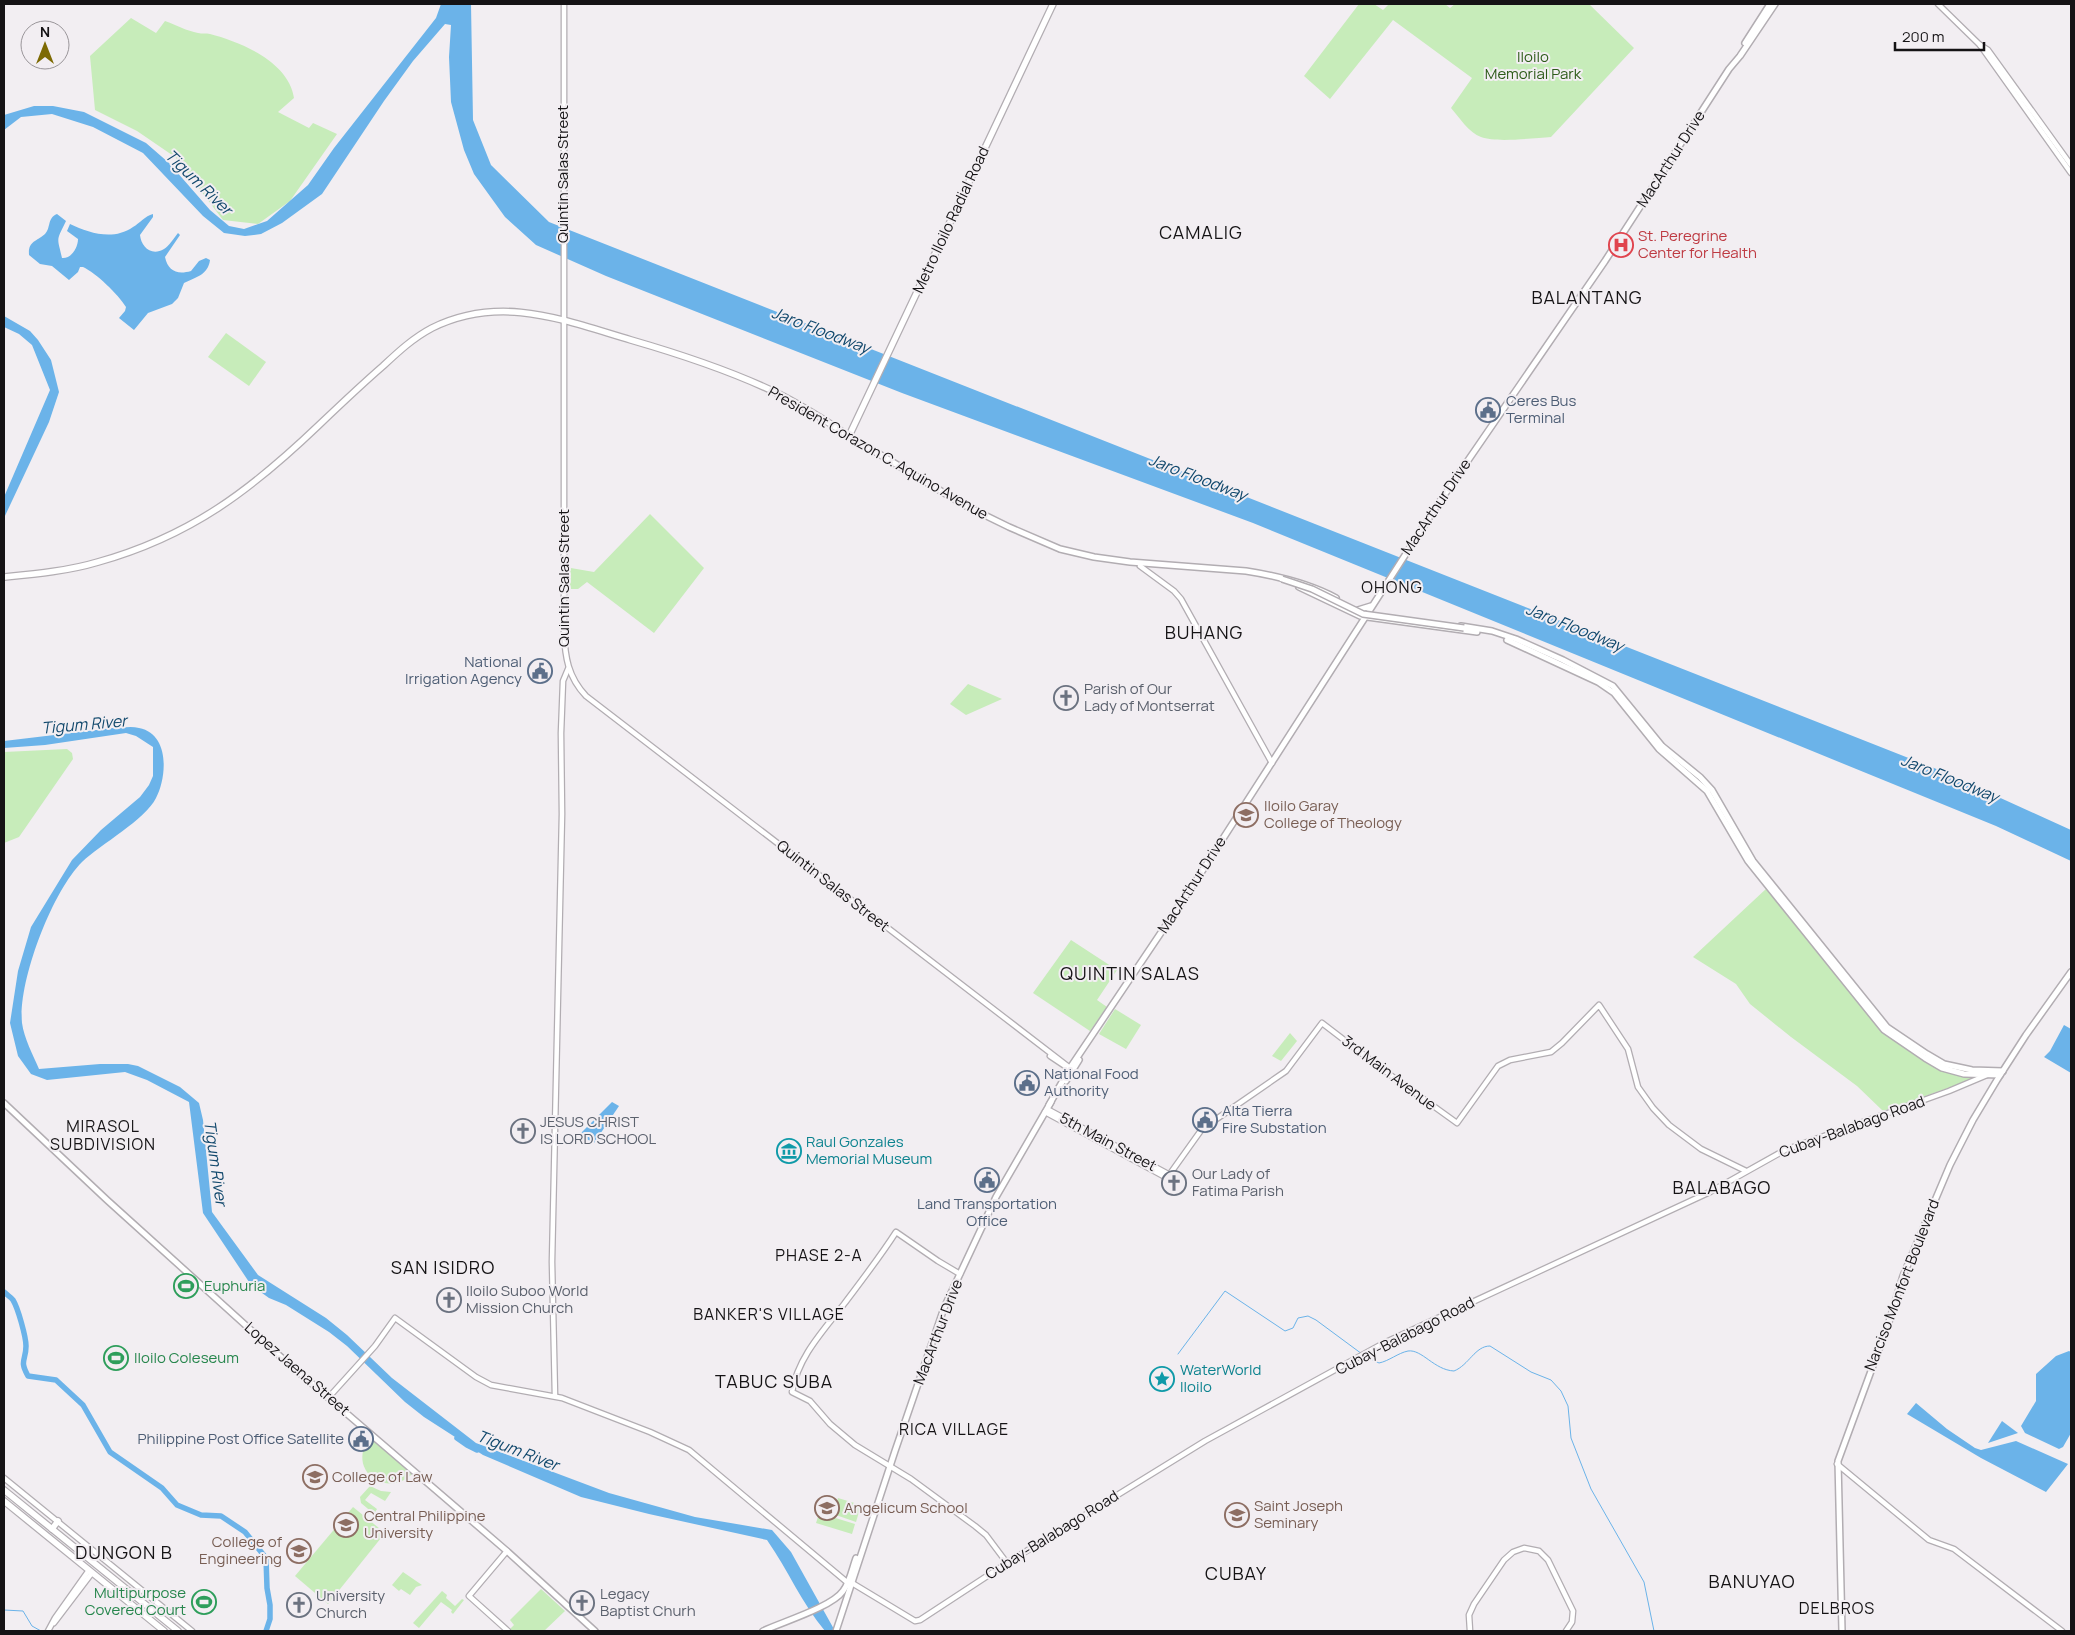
<svg xmlns="http://www.w3.org/2000/svg" width="2075" height="1635" font-family="Manrope,sans-serif">
<rect width="100%" height="100%" fill="#f2eef2"/>
<g fill="#c7ecba">
<path d="M1359 4H1374L1383 10 1389 4H1445L1450 8 1455 4H1589L1634 48 1551 137C1534 138 1496 143 1481 137 1469 133 1459 117 1451 108L1472 78 1393 20 1330 99 1304 76Z"/>
<path d="M131 18 156 33 165 21C176 25 187 31 198 33 202 34 206 33 210 34 241 42 289 62 294 98L278 112 309 128 313 123 337 134 290 201 258 224 223 220 175 157 137 131 95 110 90 56Z"/>
<polygon points="226,333 266,362 249,386 208,357"/>
<polygon points="650,514 704,568 654,633 587,582 578,589 566,589 565,567 594,572"/>
<polygon points="968,684 1002,699 966,715 950,704"/>
<polygon points="67,749 72,753 73,759 19,837 4,843 4,752"/>
<polygon points="1767,888 1883,1031 1922,1059 1979,1077 1883,1111 1857,1086 1791,1037 1750,1004 1736,984 1693,957"/>
<polygon points="1071,940 1117,970 1097,1000 1107,1007 1090,1031 1033,993"/>
<polygon points="1115,1009 1141,1025 1126,1049 1099,1034"/>
<polygon points="1290,1033 1297,1041 1281,1061 1272,1056"/>
<path d="M374 1440 412 1474C389 1497 352 1475 365 1445Z"/>
<polygon points="370,1486 381,1491 391,1492 385,1501 371,1493 365,1500 377,1509 374,1514 361,1503 360,1497"/>
<polygon points="838,1498 861,1505 856,1522 833,1514"/>
<polygon points="353,1507 385,1533 328,1604 295,1576"/>
<polygon points="819,1514 821,1517 829,1516 855,1524 852,1534 816,1523"/>
<polygon points="403,1572 422,1585 416,1587 410,1595 401,1589 399,1591 392,1585"/>
<polygon points="541,1589 565,1611 544,1631 512,1631 510,1629 514,1625 510,1620"/>
<polygon points="442,1591 447,1595 446,1598 455,1606 462,1599 464,1600 453,1614 451,1612 452,1610 441,1602 419,1628 413,1623"/>
</g>
<g fill="#6bb3e9">
<polygon points="441,4 471,4 473,120 491,165 549,222 1939,770 2071,830 2071,861 1996,826 1253,523 902,393 606,276 536,245 505,217 474,174 464,150 451,102 449,57 451,25 445,24 413,61 384,101 322,194 282,223 261,234 245,236 224,233 203,216 143,153 93,127 52,114 21,117 4,130 4,115 34,106 53,106 84,112 146,143 169,163 210,210 229,226 244,229 267,221 308,185 334,148 436,18"/>
<path d="M57 214 66 221C56 242 57 236 62 258 71 259 78 248 78 239L67 231 70 224C89 233 113 241 133 227 140 223 145 216 153 214V217L140 235C141 246 151 257 164 249 169 246 174 238 178 233L180 235 165 257C168 271 177 275 191 271L199 261 206 258 210 260C208 275 196 277 184 283L178 298 172 304 148 313 134 330 119 318 125 311 126 307C118 294 96 273 83 267H80L78 272 69 280 52 266 40 264 29 255C28 241 36 242 45 234 51 228 47 218 57 214Z"/>
<polygon points="4,316 30,331 38,340 51,360 59,392 49,422 4,518 4,497 50,390 32,345 19,334 4,327"/>
<path d="M113 728C121 728 131 726 139 728 170 734 167 777 156 798 145 820 101 844 82 862 52 892 18 981 22 1023 24 1038 33 1055 39 1069L100 1064H128L138 1066 180 1087 199 1103 203 1120 212 1212 258 1275 326 1318 347 1335 392 1378 476 1443 609 1493 695 1517 772 1530 791 1552 835 1631H825C802 1604 788 1570 767 1540L649 1514 581 1497 483 1455 424 1417 405 1402 347 1346 329 1332 286 1305 269 1298 251 1285 203 1213 189 1102 147 1080 125 1072 47 1080 31 1074 18 1056 10 1023 18 971 31 927 72 860 101 830 140 797 149 785 153 776V747L136 736 126 733 45 745 4 748V741Z"/>
<polygon points="2064,1025 2071,1029 2071,1073 2044,1057 2050,1051"/>
<polygon points="612,1102 619,1106 594,1143 579,1135"/>
<polygon points="2069,1351 2071,1352 2071,1433 2063,1447 2059,1449 2025,1433 2021,1426 2036,1401 2036,1374 2056,1356"/>
<polygon points="1916,1403 1947,1429 1975,1448 1981,1450 2016,1441 2068,1464 2046,1492 1981,1458 1907,1414"/>
<polygon points="2002,1421 2018,1433 1988,1443"/>
</g>
<g fill="none" stroke-linecap="round" stroke-linejoin="round">
<g stroke="#6bb3e9" stroke-width="1">
<polyline points="1178,1354 1225,1291 1285,1331 1293,1328 1298,1318 1308,1316 1316,1320 1362,1354"/>
<path d="M1365 1356 1379 1363C1389 1361 1398 1353 1408 1351 1422 1349 1434 1370 1454 1371 1469 1365 1475 1346 1490 1346L1531 1372 1551 1380 1561 1391 1568 1406 1571 1438 1591 1489 1644 1582 1654 1631"/>
<polyline points="4,1610 23,1611 32,1626 41,1631"/>
</g>
<g stroke="#6bb3e9" stroke-width="5.5">
<path d="M4 1292C7 1295 11 1297 13 1300 18 1308 26 1337 26 1346 26 1361 19 1360 28 1376L56 1380 83 1405 110 1452 162 1488 177 1505 201 1515 221 1516 245 1532 266 1558 267 1588 270 1605V1619L266 1631"/>
<polyline points="457,1438 467,1445 477,1450"/>
</g>
<defs>
<g id="secondary">
<path d="M564 4V632C565 657 568 677 586 696L1070 1068"/>
<polyline points="1938,4 1980,45 1988,50 2071,165"/>
<polyline points="1980,45 2071,173"/>
<polyline points="1140,566 1174,591 1181,599 1272,763"/>
<polyline points="1050,1056 1068,1068"/>
<polyline points="1047,1109 1170,1175"/>
<polyline points="1045,1112 1167,1178 1202,1129 1286,1071 1322,1023 1382,1069 1457,1123 1498,1066 1510,1060 1551,1052 1562,1043 1599,1005 1628,1049 1638,1087 1653,1108 1669,1125 1701,1149 1746,1171"/>
<path d="M960 1274 938 1261 896 1232C880 1257 862 1280 844 1304 823 1331 798 1357 792 1392L810 1401 830 1424 855 1445 911 1479 975 1526 986 1535 1007 1563"/>
<polyline points="555,1396 552,1262 562,814 561,733 563,681 568,669"/>
<polyline points="329,1397 375,1346 395,1318 476,1377 491,1385 562,1398 650,1432 689,1450 848,1583"/>
<polyline points="1837,1464 1929,1540 1954,1549 2062,1631"/>
<polyline points="4,1478 192,1631"/>
<polyline points="507,1551 469,1596 508,1631"/>
<polyline points="852,1583 915,1621 920,1620 1007,1563 1205,1441 1384,1343 1710,1192 1785,1150 1949,1091 1987,1075"/>
<polyline points="54,1623 92,1573"/>
<polyline points="48,1631 55,1618 89,1570"/>
<polyline points="1470,1631 1469,1615 1474,1604 1504,1560 1513,1552 1524,1548 1539,1551 1548,1560 1573,1611 1572,1622 1566,1631"/>
</g>
<g id="primary">
<polyline points="1745,43 1770,4"/>
<path d="M849 436 966 506 1009 527 1060 549 1094 557 1130 562 1246 571C1278 576 1308 583 1336 598"/>
<polyline points="1299,587 1360,616 1477,632"/>
<polyline points="1358,610 1371,606"/>
<polyline points="1461,626 1492,631 1516,639 1563,660 1613,686 1662,746 1700,777 1712,790 1753,861 1887,1027 1927,1054 1944,1064 1972,1070 2003,1071"/>
<polyline points="1507,640 1598,682 1614,693 1659,749 1707,791 1748,861 1884,1030 1925,1058 1942,1068 1964,1074 2000,1075"/>
<polyline points="1066,1081 1079,1060"/>
<polyline points="4,1103 107,1200 282,1358 508,1552 595,1631"/>
<polyline points="1049,1105 1070,1068 1197,879 1436,507 1605,261 1729,69 1740,56 1775,4"/>
<path d="M763 1631C782 1622 832 1607 843 1591 850 1582 852 1569 856 1558"/>
<polyline points="836,1631 895,1451 944,1308 996,1197 1051,1102"/>
<polyline points="1842,1631 1838,1461 1889,1322 1903,1276 1950,1165 1973,1120 1997,1080 2026,1035 2071,972"/>
</g>
<g id="highway">
<path d="M4 577C35 574 68 571 98 562 191 536 251 490 319 425 340 405 361 385 383 366 398 352 413 338 432 328 501 294 563 320 631 340 683 355 735 372 783 396 806 408 828 422 849 436L1053 4"/>
<polyline points="4,1490 178,1631"/>
<polyline points="4,1501 164,1631"/>
<polyline points="52,1529 58,1521"/>
</g>
</defs>
<use href="#secondary" stroke="#b2adb2" stroke-width="7"/>
<use href="#primary" stroke="#b2adb2" stroke-width="8"/>
<use href="#highway" stroke="#b2adb2" stroke-width="8"/>
<use href="#secondary" stroke="#fff" stroke-width="4.5"/>
<use href="#primary" stroke="#fff" stroke-width="5"/>
<use href="#highway" stroke="#fff" stroke-width="5.5"/>
<defs>
<polyline id="primary-bridge" points="1282,579 1312,589 1363,614 1464,628"/>
</defs>
<use href="#primary-bridge" stroke="#b2adb2" stroke-width="8" stroke-linecap="butt"/>
<use href="#primary-bridge" stroke="#fff" stroke-width="5"/>
</g>
<defs>
<symbol id="hospital-ring" viewBox="-11 -11 22 22"><circle r="9.5" fill="#f2eef2" stroke="#e0444e" stroke-width="1.5"/><path d="M-5-5h3v3.5h4V-5h3V5h-3V1.5h-4V5h-3Z" fill="#e0444e"/></symbol>
<symbol id="civic-ring" viewBox="-11 -11 22 22"><circle r="9.5" fill="#f2eef2" stroke="#5c6f8a" stroke-width="1.5"/><path d="M-.6-6.5H3V-4.5H.6V-3L4-1V1h2V6H-6V1h2V-1L-.6-3ZM-1.2 2.5V6h2.4V2.5Z" fill="#5c6f8a"/></symbol>
<symbol id="church-ring" viewBox="-11 -11 22 22"><circle r="9.5" fill="#f2eef2" stroke="#6b7280" stroke-width="1.5"/><path d="M-1.2-6h2.4v3.5h3.3v2.4h-3.3V6h-2.4V-.1h-3.3v-2.4h3.3Z" fill="#6b7280"/></symbol>
<symbol id="university-ring" viewBox="-11 -11 22 22"><circle r="9.5" fill="#f2eef2" stroke="#8d6e63" stroke-width="1.5"/><path d="M0-5L7-2L0 1L-7-2ZM-4 1L0 2.5L4 1V4Q0 6-4 4Z" fill="#8d6e63"/></symbol>
<symbol id="museum-ring" viewBox="-11 -11 22 22"><circle r="9.5" fill="#f2eef2" stroke="#0f9aa8" stroke-width="1.5"/><path d="M0-6L6-3V-2H-6V-3ZM-5-1h2V3h-2ZM-1-1h2V3h-2ZM3-1h2V3H3ZM-6 4H6V6H-6Z" fill="#0f9aa8"/></symbol>
<symbol id="stadium-ring" viewBox="-11 -11 22 22"><circle r="9.5" fill="#f2eef2" stroke="#2e9e5b" stroke-width="1.5"/><path d="M0-5a6.5 5 0 1 0 0 10a6.5 5 0 1 0 0-10ZM-3.5-1.8h7v3.6h-7Z" fill="#2e9e5b"/></symbol>
<symbol id="sight-ring" viewBox="-11 -11 22 22"><circle r="9.5" fill="#f2eef2" stroke="#0f9aa8" stroke-width="1.5"/><path d="M0-6L1.8-2.2L6-1.7L2.9 1.2L3.7 5.4L0 3.3L-3.7 5.4L-2.9 1.2L-6-1.7L-1.8-2.2Z" fill="#0f9aa8"/></symbol>
<symbol id="school-ring" viewBox="-11 -11 22 22"><circle r="9.5" fill="#f2eef2" stroke="#8d6e63" stroke-width="1.5"/><path d="M0-5L7-2L0 1L-7-2ZM-4 1L0 2.5L4 1V4Q0 6-4 4Z" fill="#8d6e63"/></symbol>
</defs>
<g fill-rule="evenodd">
<use href="#hospital-ring" x="1607" y="231" width="28" height="28"/>
<use href="#civic-ring" x="1474" y="396" width="28" height="28"/>
<use href="#civic-ring" x="526" y="657" width="28" height="28"/>
<use href="#church-ring" x="1052" y="684" width="28" height="28"/>
<use href="#university-ring" x="1232" y="801" width="28" height="28"/>
<use href="#civic-ring" x="1013" y="1069" width="28" height="28"/>
<use href="#civic-ring" x="1191" y="1106" width="28" height="28"/>
<use href="#church-ring" x="509" y="1117" width="28" height="28"/>
<use href="#museum-ring" x="775" y="1137" width="28" height="28"/>
<use href="#civic-ring" x="973" y="1166" width="28" height="28"/>
<use href="#church-ring" x="1160" y="1169" width="28" height="28"/>
<use href="#stadium-ring" x="172" y="1272" width="28" height="28"/>
<use href="#church-ring" x="435" y="1286" width="28" height="28"/>
<use href="#stadium-ring" x="102" y="1344" width="28" height="28"/>
<use href="#sight-ring" x="1148" y="1365" width="28" height="28"/>
<use href="#civic-ring" x="347" y="1425" width="28" height="28"/>
<use href="#university-ring" x="301" y="1463" width="28" height="28"/>
<use href="#school-ring" x="813" y="1494" width="28" height="28"/>
<use href="#university-ring" x="1223" y="1501" width="28" height="28"/>
<use href="#university-ring" x="332" y="1511" width="28" height="28"/>
<use href="#university-ring" x="285" y="1537" width="28" height="28"/>
<use href="#stadium-ring" x="190" y="1588" width="28" height="28"/>
<use href="#church-ring" x="568" y="1589" width="28" height="28"/>
<use href="#church-ring" x="285" y="1591" width="28" height="28"/>
</g>
<g text-anchor="middle" stroke-width="4" stroke-linejoin="round" paint-order="stroke">
<g font-size="15" fill="#2d5b19" stroke="#f2eef2">
<text x="1533" y="62">Iloilo<tspan x="1533" dy="17">Memorial Park</tspan></text>
</g>
<g font-size="15" fill="#151315" stroke="#f2eef2">
<text transform="translate(1671 159) rotate(-57)" y="5">MacArthur Drive</text>
<text transform="translate(563 174) rotate(-90)" y="5">Quintin Salas Street</text>
<text transform="translate(951 220) rotate(-65)" y="5">Metro Iloilo Radial Road</text>
<text transform="translate(878 453) rotate(30)" y="5">President Corazon C. Aquino Avenue</text>
<text transform="translate(1436 507) rotate(-56)" y="5">MacArthur Drive</text>
<text transform="translate(564 578) rotate(-90)" y="5">Quintin Salas Street</text>
<text transform="translate(1192 885) rotate(-57)" y="5">MacArthur Drive</text>
<text transform="translate(833 886) rotate(38)" y="5">Quintin Salas Street</text>
<text transform="translate(1389 1073) rotate(37)" y="5">3rd Main Avenue</text>
<text transform="translate(1852 1127) rotate(-20)" y="5">Cubay-Balabago Road</text>
<text transform="translate(1108 1142) rotate(28)" y="5">5th Main Street</text>
<text transform="translate(1902 1285) rotate(-69)" y="5">Narciso Monfort Boulevard</text>
<text transform="translate(938 1332) rotate(-69)" y="5">MacArthur Drive</text>
<text transform="translate(1405 1336) rotate(-27)" y="5">Cubay-Balabago Road</text>
<text transform="translate(297 1369) rotate(41)" y="5">Lopez Jaena Street</text>
<text transform="translate(1052 1535) rotate(-32)" y="5">Cubay-Balabago Road</text>
</g>
<g font-size="15" fill="#be3a42" stroke="#f2eef2" text-anchor="start">
<text x="1638" y="241">St. Peregrine<tspan x="1638" dy="17">Center for Health</tspan></text>
</g>
<g font-size="15" fill="#4e5e75" stroke="#f2eef2" text-anchor="start">
<text x="1506" y="406">Ceres Bus<tspan x="1506" dy="17">Terminal</tspan></text>
<text x="522" y="667" text-anchor="end">National<tspan x="522" dy="17">Irrigation Agency</tspan></text>
<text x="1044" y="1079">National Food<tspan x="1044" dy="17">Authority</tspan></text>
<text x="1222" y="1116">Alta Tierra<tspan x="1222" dy="17">Fire Substation</tspan></text>
<text x="987" y="1209" text-anchor="middle">Land Transportation<tspan x="987" dy="17">Office</tspan></text>
<text x="344" y="1444" text-anchor="end">Philippine Post Office Satellite</text>
</g>
<g font-size="15" fill="#5b616d" stroke="#f2eef2" text-anchor="start">
<text x="1084" y="694">Parish of Our<tspan x="1084" dy="17">Lady of Montserrat</tspan></text>
<text x="540" y="1127">JESUS CHRIST<tspan x="540" dy="17">IS LORD SCHOOL</tspan></text>
<text x="1192" y="1179">Our Lady of<tspan x="1192" dy="17">Fatima Parish</tspan></text>
<text x="466" y="1296">Iloilo Suboo World<tspan x="466" dy="17">Mission Church</tspan></text>
<text x="600" y="1599">Legacy<tspan x="600" dy="17">Baptist Churh</tspan></text>
<text x="316" y="1601">University<tspan x="316" dy="17">Church</tspan></text>
</g>
<g font-size="15" fill="#785e54" stroke="#f2eef2" text-anchor="start">
<text x="1264" y="811">Iloilo Garay<tspan x="1264" dy="17">College of Theology</tspan></text>
<text x="332" y="1482">College of Law</text>
<text x="1254" y="1511">Saint Joseph<tspan x="1254" dy="17">Seminary</tspan></text>
<text x="844" y="1513">Angelicum School</text>
<text x="364" y="1521">Central Philippine<tspan x="364" dy="17">University</tspan></text>
<text x="282" y="1547" text-anchor="end">College of<tspan x="282" dy="17">Engineering</tspan></text>
</g>
<g font-size="15" fill="#0d838f" stroke="#f2eef2" text-anchor="start">
<text x="806" y="1147">Raul Gonzales<tspan x="806" dy="17">Memorial Museum</tspan></text>
<text x="1180" y="1375">WaterWorld<tspan x="1180" dy="17">Iloilo</tspan></text>
</g>
<g font-size="15" fill="#27864d" stroke="#f2eef2" text-anchor="start">
<text x="204" y="1291">Euphuria</text>
<text x="134" y="1363">Iloilo Coleseum</text>
<text x="186" y="1598" text-anchor="end">Multipurpose<tspan x="186" dy="17">Covered Court</tspan></text>
</g>
<g font-size="16" font-style="italic" fill="#11486c" stroke="#f2eef2">
<text transform="translate(199 182) rotate(44)" y="6">Tigum River</text>
<text transform="translate(821 330) rotate(21)" y="6">Jaro Floodway</text>
<text transform="translate(1198 477) rotate(21)" y="6">Jaro Floodway</text>
<text transform="translate(1575 627) rotate(22)" y="6">Jaro Floodway</text>
<text transform="translate(84 724) rotate(-5)" y="6">Tigum River</text>
<text transform="translate(1950 778) rotate(22)" y="6">Jaro Floodway</text>
<text transform="translate(216 1163) rotate(82)" y="6">Tigum River</text>
<text transform="translate(518 1450) rotate(21)" y="6">Tigum River</text>
</g>
<g font-size="16" letter-spacing="1" fill="#151315" stroke="#f2eef2">
<text x="1392" y="593">OHONG</text>
<text x="103" y="1132">MIRASOL<tspan x="103" dy="18">SUBDIVISION</tspan></text>
<text x="819" y="1261">PHASE 2-A</text>
<text x="769" y="1320">BANKER'S VILLAGE</text>
<text x="954" y="1435">RICA VILLAGE</text>
<text x="1837" y="1614">DELBROS</text>
</g>
<g font-size="18" letter-spacing="1" fill="#151315" stroke="#f2eef2">
<text x="1201" y="239">CAMALIG</text>
<text x="1587" y="304">BALANTANG</text>
<text x="1204" y="639">BUHANG</text>
<text x="1130" y="980">QUINTIN SALAS</text>
<text x="1722" y="1194">BALABAGO</text>
<text x="443" y="1274">SAN ISIDRO</text>
<text x="774" y="1388">TABUC SUBA</text>
<text x="124" y="1559">DUNGON B</text>
<text x="1236" y="1580">CUBAY</text>
<text x="1752" y="1588">BANUYAO</text>
</g>
</g>
<rect width="2075" height="1635" fill="none" stroke="#151315" stroke-width="10"/>
<g transform="translate(45 45)"><circle r="24" fill="#f2eef2" stroke="#9a969a"/>
<path d="M0-4L9 19L0 12L-9 19Z" fill="#7d6a03"/>
<text y="-8" font-size="14" font-weight="bold" text-anchor="middle" fill="#151315">N</text>
</g>
<path d="M1895 42v8h89v-8" fill="none" stroke="#151315" stroke-width="2.5"/>
<text x="1902" y="42" font-size="15" fill="#151315" stroke="#f2eef2" stroke-width="4" paint-order="stroke">200 m</text>
</svg>
